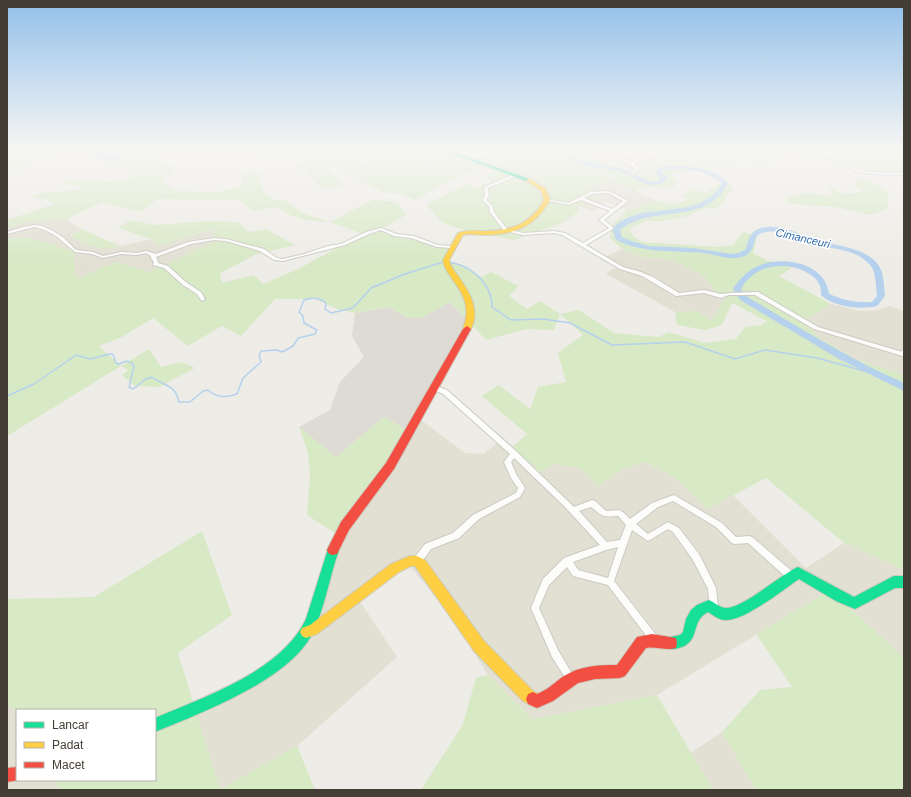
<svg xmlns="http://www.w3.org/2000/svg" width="911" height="797" font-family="Helvetica,sans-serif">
<rect width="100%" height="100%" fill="#eeece6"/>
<g fill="#e2dfd3">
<polygon points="390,150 434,150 428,154 429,169 417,163 419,156 405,156"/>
<polygon points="641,150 661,150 657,152 665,156 641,166 649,171 639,175 611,162 587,157 603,153 616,153 621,156"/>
<polygon points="609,180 620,183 658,201 627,210 607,202 593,212 579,206 595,196 585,191"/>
<polygon points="67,219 81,229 70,236 103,250 151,239 159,245 213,229 214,243 149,272 117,262 76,279 31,238 7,239 7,228 27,222"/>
<polygon points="622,249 643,257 674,260 705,276 718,295 725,299 711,321 697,311 675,312 606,274 618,266 604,258"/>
<polygon points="831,304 860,311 879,310 889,306 904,311 904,375 856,359 818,337 806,320"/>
<polygon points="417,417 465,453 483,454 501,440 512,447 540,472 554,464 580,468 598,487 621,470 643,462 673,476 708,509 733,495 806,568 844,543 904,570 904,657 830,590 657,695 532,719 488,675 450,613 405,561 359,600 397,657 297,746 220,790 194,706 282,660 307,626 338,535"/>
<polygon points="7,701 17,710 17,780 58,780 58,790 7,790"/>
<polygon points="722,732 756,790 713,790 691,753"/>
</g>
<polygon fill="#dedbd4" points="450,302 471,324 409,431 384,417 336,457 299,427 330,410 340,382 364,357 352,336 355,313 389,307 405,317 421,318"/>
<g fill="#d8e9c6">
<polygon points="7,150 69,150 31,162 14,172 7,167"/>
<path d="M118 150H146L178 170 162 180 176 191 219 192 240 186 243 178 239 175 245 172 254 170 259 173 263 191 275 200H285L304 214 330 222 375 199 398 203 406 215 383 228 396 236 416 237 439 246H453L447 259 482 277 491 272 518 286 509 296 527 309 540 301 560 314 579 310 614 333 658 337 669 332 705 343 736 339 745 327 762 325 767 321 732 303 722 325 705 330 677 325 675 312 697 311 712 320 725 299 718 295 704 276 674 260 643 257 622 249 610 238 612 225 627 210 658 201 672 204 687 200 683 196 693 189 706 193 720 183 730 184 734 191 727 194 724 203 714 209 704 208 688 216 662 221H647L630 228 633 236 642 242 719 247 733 245 744 232 757 237 753 253 766 260 792 268 779 276 831 304 806 320 818 337 856 359 904 375V570L844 543 766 478 708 509 673 476 644 462 621 470 598 487 580 468 554 464 540 472 512 447 527 434 482 396 499 385 530 409 538 387 566 382 558 353 583 335 560 314 554 330 527 329 486 340 450 302 421 318 405 317 389 307 355 313 337 309 315 299H275L241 336 222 326 188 346 153 318 122 337 99 346 121 366 149 349 161 367 182 362 195 368 159 387 135 386 122 375 128 370 121 366 7 436V239L31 238 73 251 76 279 117 262 149 272 214 242 213 229 159 245 151 239 118 228 130 220 156 225 208 221 238 222 249 232 266 229 295 245 257 254 220 273 222 283 254 275 263 284 296 270 363 234 330 222 305 220 291 215 277 207 252 211 240 200 157 199 140 212 102 202 67 219 27 222 7 228V220L55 204 45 199 29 198C47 187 62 196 82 187L63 183C83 174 106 188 129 178V171L119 163 108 162 128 157Z"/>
<path d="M259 150H390L405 156H419L423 159 418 163 429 168 428 154 434 150H452L450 151 476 158 500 150H580L572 154 579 159C595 154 623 168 639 175L649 171 640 167 665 157 656 153 661 150H904V173H864L821 158 778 153 782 158 774 162 762 165 745 161 724 166 710 163 692 171 673 173 672 177 677 181 676 186 657 189 646 186 636 191C611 179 610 178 586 191L596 196 579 206 578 212 562 223 514 240 467 231 443 223 426 205 466 184 477 188 492 181 483 177 496 170 485 166 445 183 415 200 398 193H385L333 166 329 169 344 184 331 189H321L307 173 294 165 303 160C285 154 268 163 256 158L258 154 263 152Z"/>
<path d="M858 177 870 181 888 192 889 196 886 201 889 205 887 209 870 215 836 207 792 204 785 201C798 190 815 194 830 196L833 193 825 185C832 185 836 192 843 193 849 195 857 193 863 191L854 186Z"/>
<polygon points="81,229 120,246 103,250 70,237"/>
<polygon points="384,417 409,431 382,481 338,535 307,515 310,475 308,453 299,427 336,457"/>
<polygon points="202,531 232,615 178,653 220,789 297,746 315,790 58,790 58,780 155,780 155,710 17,711 7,704 7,599 94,597"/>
<polygon points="830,590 904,657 904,790 756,790 722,732 760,690 792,687 756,634"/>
<polygon points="488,675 532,719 657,695 713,790 421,790 463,724 476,678"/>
</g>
<polygon fill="#b5d1ed" points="80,150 118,150 128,157 108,162"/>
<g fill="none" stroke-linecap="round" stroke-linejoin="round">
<g stroke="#b5d1ed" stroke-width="1.5">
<path d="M447 262C470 264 492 283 492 307L511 320 543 319 570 323 612 345 685 342 735 359 765 350 817 358 868 372"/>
<path d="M7 396 34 384 76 355 90 359 110 354H113L116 363 119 364 126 361 132 363 134 366 129 387 133 389 146 379 152 377C165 388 174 382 179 402H190L203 391 208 390C217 398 226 398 237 394L243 378 261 362 259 355 261 351 277 350 282 352 293 346 298 338 315 334 317 330 304 323 303 316 299 312 304 300C312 297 319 297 326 303L325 309 331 313 353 308 371 288 405 274 443 262"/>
</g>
<path fill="#b5d1ed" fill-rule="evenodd" d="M569 150H575L569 156 575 159 623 169 650 182H656L661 178 656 174 659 168C681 163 712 166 728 183 705 227 654 203 620 230L622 237 631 241 649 246 693 248 732 254 739 253 746 249C748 241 749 233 758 229 778 221 802 236 821 241 840 247 866 247 879 266 884 273 884 288 885 296L877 306C861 310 833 307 821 295 821 292 821 288 820 286 818 279 810 274 804 271 782 261 753 266 741 289L746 296C798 327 849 359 904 383V391L839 359 740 300 733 289C739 279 747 271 758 266 782 255 826 263 829 294 843 300 856 303 872 302L877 296C876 288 876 272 871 266 868 263 865 260 862 258 849 249 832 249 818 245 801 240 781 227 762 233 749 237 760 256 736 258 725 259 714 254 703 253 673 250 644 254 616 240L612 229C640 197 699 225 722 183 706 170 683 167 663 170L662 173 667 177V179L660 184 649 185 619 171 579 164 562 156Z"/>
<defs>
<g id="street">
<polygon points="366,150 374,150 369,152 368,155 365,157 365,162 360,166 358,166 358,164 362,161 361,157 365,154"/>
<polygon points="402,150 412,151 424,150 412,153"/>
<path d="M657 150H662L634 163 640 168 632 175 630 174 636 168C627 161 616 161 606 156L608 155 631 161Z"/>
<path d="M696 150C703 150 710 152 717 153 722 153 728 150 734 150L718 155Z"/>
<polygon points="750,150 759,150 817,157 869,172 904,173 904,175 869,174 817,159 752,151"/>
<path d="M514 173 517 174 510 179 488 188 489 196 486 200 492 205 494 212 507 229 523 233 554 231 565 233 583 243 609 228 599 220 610 211 581 200 569 205 545 200 547 199 568 203 590 192 609 191 628 201 604 220 613 227V229L586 245 623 267 638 271 653 277 679 293 704 290 721 294 729 293 758 292 818 327 899 351 901 352 902 350 904 349V355L902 356 896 354 814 329 755 295H729L721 298 704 293 676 296 642 276 620 269 562 235 554 233 523 235 504 231 490 212 489 206 482 200 485 196 484 187 508 177ZM608 193 623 201 612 209 584 198 592 194Z"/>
<polygon points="35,225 42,226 53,231 64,238 76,250 93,252 103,256 121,252 137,253 146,251 156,254 188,242 214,238 226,239 264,249 277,258 283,259 304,254 328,246 341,244 366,232 381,228 397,234 414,236 438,245 452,246 454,247 452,248 437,247 411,238 394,236 381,230 369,234 345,245 283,261 274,260 260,251 226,241 214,240 191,244 156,257 158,262 158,263 168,266 187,283 201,292 205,299 203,301 201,300 197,294 183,285 164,268 153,265 153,264 154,262 151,258 151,256 146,253 137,255 121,254 103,258 92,254 75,252 56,236 45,230 35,227 26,229 7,234 7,232 23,227"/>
<path d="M434 386H436L447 390 516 451 574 507 592 500 595 501 606 511C621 510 620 508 630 519L652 503 674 495 722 523 736 537 749 536 752 537 794 573 795 576 794 579 791 580 788 579 748 543 735 544 732 543 716 527 673 501 658 507 636 524 648 534 668 522 679 528 699 554 716 588 718 607 717 610 714 611 711 610 710 607 708 589 693 560 673 532 668 529 648 541 632 530 614 581 657 636 658 639 657 642 654 643 651 642 608 585 573 576 567 567 549 585 539 608 558 650 575 679 574 682 571 683 568 682 552 657 531 608 543 579 564 558 600 545 565 507 514 458 511 462 516 474 525 488 520 497 479 519 459 538 431 549 420 564 417 565 414 564 413 561 414 558 425 544 453 533 473 515 516 493 518 488 511 478 504 462 510 454 443 394 434 390 433 388ZM591 507C604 517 602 517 618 516L626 525 620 540 607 542 579 511ZM618 547 608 578 578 570 573 562 606 550Z"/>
</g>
<g id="fast">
<polygon points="441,150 448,150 532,180 527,181"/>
<path d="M333 545 337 546 339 550C329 578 325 608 312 634 289 680 201 713 155 732V718C204 697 282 671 306 619L329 546Z"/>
<path d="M798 567 854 597 890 578 894 576H904V588H895L855 609 836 601 799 579C783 590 744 621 725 620 719 620 713 615 708 612 690 621 701 639 682 647 676 649 672 650 666 648L665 643 666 638 680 635 683 632 686 619 691 610 697 605 709 600C714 602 720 608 726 608 743 608 780 575 798 567Z"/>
</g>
<g id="slow">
<path d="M527 179H531L546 189 550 200C535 227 515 234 485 235 477 235 470 233 463 235L449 260C451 267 454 271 458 276 470 293 481 311 470 331H464L463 329C471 307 464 295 451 277 447 271 444 267 443 260L458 233C466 230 474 231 483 231 510 231 530 225 544 200L541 191 527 181Z"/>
<polygon points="410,556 417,556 425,560 484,641 533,691 538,694 540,699 538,704 533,706 523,701 474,651 415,566 411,566 399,572 317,634 306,638 302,636 300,632 302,628 310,625 391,564"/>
</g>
<g id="jam">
<polygon points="467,326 471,329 394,469 349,530 337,554 333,555 329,554 327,550 341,522 386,463 463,329"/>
<path d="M652 634 676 638 677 643 676 648C666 651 656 646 646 648L625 676 620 678 595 679 578 683 553 701 537 708 528 704 526 699 528 694 533 692 537 694C548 690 555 682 564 676 580 666 598 665 617 665L637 637Z"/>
<polygon points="17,767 17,780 20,780 7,782 7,768"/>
</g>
</defs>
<use href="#street" stroke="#cccac4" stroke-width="2"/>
<use href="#fast" stroke="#cdcabd" stroke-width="2"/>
<use href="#slow" stroke="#cdcabd" stroke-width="2"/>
<use href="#jam" stroke="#cdcabd" stroke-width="2"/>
<use href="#street" fill="#fcfcfb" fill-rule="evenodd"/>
<use href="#fast" fill="#16e098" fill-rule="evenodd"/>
<use href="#slow" fill="#ffcf43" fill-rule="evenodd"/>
<use href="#jam" fill="#f24e42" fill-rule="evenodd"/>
</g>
<linearGradient id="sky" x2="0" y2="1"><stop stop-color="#93c0ea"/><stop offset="0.57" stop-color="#f7f6f4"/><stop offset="1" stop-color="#f7f6f4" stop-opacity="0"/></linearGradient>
<rect width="911" height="261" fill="url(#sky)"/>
<g text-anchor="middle" stroke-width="3" stroke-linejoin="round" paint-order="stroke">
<g font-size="11" font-style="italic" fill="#2d6bae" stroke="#fff">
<text transform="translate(803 238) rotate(13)" y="4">Cimanceuri</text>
</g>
</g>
<rect width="911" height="797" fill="none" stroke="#433e33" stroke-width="16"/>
<rect x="16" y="709" width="140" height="72" fill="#ffffff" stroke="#b4b2ad"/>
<rect x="24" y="722" width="20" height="6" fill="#16e098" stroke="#b4b2ad"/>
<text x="52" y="729" font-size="12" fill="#433e33">Lancar</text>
<rect x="24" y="742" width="20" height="6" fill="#ffcf43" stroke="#b4b2ad"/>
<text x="52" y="749" font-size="12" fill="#433e33">Padat</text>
<rect x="24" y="762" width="20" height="6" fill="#f24e42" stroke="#b4b2ad"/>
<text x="52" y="769" font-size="12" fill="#433e33">Macet</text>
</svg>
